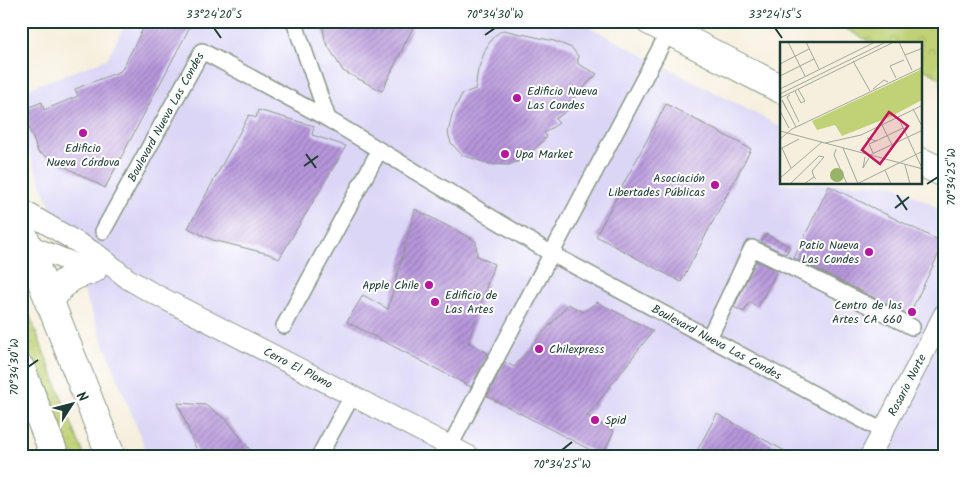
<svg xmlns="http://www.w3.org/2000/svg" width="965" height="477" font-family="Kalam,sans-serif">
<defs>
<pattern id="grass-dots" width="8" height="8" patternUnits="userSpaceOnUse" patternTransform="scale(1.25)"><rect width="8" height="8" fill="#c0d275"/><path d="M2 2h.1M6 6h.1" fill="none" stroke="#a5b566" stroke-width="1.8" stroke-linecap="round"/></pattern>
<pattern id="park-crowns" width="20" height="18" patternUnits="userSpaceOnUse" patternTransform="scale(1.25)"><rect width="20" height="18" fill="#c0d275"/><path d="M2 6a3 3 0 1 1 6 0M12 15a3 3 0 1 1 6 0" fill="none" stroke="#a5b566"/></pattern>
<pattern id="building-hatch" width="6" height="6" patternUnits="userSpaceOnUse" patternTransform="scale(1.25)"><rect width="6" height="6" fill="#b796db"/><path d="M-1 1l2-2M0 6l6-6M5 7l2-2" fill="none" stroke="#947cb2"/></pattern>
</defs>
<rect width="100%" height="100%" fill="#fff"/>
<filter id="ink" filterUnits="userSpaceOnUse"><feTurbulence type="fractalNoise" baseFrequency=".02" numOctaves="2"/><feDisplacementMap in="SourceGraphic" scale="10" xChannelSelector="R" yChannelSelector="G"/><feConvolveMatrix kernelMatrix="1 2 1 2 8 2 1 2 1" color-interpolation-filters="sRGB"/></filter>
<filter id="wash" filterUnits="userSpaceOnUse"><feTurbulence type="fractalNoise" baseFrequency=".0096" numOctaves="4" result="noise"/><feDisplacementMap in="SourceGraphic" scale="20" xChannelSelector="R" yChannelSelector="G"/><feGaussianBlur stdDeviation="1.12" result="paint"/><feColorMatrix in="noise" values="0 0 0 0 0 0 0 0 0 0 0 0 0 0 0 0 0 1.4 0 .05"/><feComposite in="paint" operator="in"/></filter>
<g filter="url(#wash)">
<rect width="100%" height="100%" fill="#f6efdd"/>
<polygon fill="#dcd6f6" points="127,21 578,21 781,127 781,184 892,184 944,211 944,456 148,456 21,132 21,91 107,59"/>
<polygon fill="url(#grass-dots)" stroke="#708854" points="21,293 78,440 85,456 66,456 21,342"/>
<polygon fill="url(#park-crowns)" stroke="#708854" points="831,21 944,21 944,100 940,78 921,68 921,44 874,44"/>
<g id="blocks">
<g fill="url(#building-hatch)">
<polygon points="147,21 193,21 105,188 38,152 22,110 42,102 44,110 78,96 75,89 121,71"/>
<polygon points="322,21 416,21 382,91 343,71 325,41"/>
<polygon points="503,30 554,41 572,48 578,56 578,64 597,74 569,102 574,106 555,119 559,123 544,133 547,137 525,158 509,165 490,164 462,155 451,143 448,133 452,115 462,94 475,89 478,70 486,48 494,36"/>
<polygon points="666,104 751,149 681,282 596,236"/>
<polygon points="258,110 314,126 312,135 346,146 279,259 269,254 213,240 188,228 249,115 256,118"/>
<polygon points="829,186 944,243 909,315 794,258"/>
<polygon points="415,209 476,241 477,256 494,264 468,342 488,353 471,387 347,322 363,295 388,309"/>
<polygon points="766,234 790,247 786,254 761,242"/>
<polygon points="756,261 777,271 758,307 749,302 744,312 734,307"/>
<polygon points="597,302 653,331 587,416 614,431 602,456 487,396 505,362 514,367 568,304 583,312"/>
<polygon points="178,403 205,405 227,420 255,456 199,456"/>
<polygon points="717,414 794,456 694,456"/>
</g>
</g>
</g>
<g filter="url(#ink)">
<use href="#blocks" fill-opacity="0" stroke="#8a9688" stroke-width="1"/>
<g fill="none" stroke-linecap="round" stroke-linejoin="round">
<defs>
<g id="pedestrian">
<path id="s1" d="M294 21 328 119 552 254 883 431"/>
<path id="s2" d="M103 231 202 51 328 119"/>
<polyline points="284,326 379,151"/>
<polyline points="709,338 752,248 912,327"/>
<polyline points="450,446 669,31"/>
<polyline points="319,456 352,396"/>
</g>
<g id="minor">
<path id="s3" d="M21 209 97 254 128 279 147 290 469 456"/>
<polyline points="21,242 96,272"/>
<path id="s4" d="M870 456 944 314"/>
</g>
<g id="secondary">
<polyline points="650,21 781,89"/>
<polyline points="921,162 944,173"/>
<polyline points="21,229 111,456"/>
<path d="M49 302C60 285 68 276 88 271"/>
<polyline points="21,369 55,456"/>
</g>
</defs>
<use href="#pedestrian" stroke="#8a9688" stroke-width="18"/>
<use href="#minor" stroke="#8a9688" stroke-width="22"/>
<use href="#secondary" stroke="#8a9688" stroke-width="30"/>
<use href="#pedestrian" stroke="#fff" stroke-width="15"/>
<use href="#minor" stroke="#fff" stroke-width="20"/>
<use href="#secondary" stroke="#fff" stroke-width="28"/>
</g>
</g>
<path fill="none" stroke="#1f3d34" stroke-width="2" d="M214 28 221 38M775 28 782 38M485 35 495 28M306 154 316 168M304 166 318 156M927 184 938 177M897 195 907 210M895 208 909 197M28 367 38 360M562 450 572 442"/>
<g fill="#b5179e" stroke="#fff" stroke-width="2">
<circle cx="517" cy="98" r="5"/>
<circle cx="83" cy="133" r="5"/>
<circle cx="505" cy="154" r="5"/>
<circle cx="715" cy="185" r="5"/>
<circle cx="869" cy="252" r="5"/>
<circle cx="429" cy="285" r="5"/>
<circle cx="435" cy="302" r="5"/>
<circle cx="912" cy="312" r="5"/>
<circle cx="539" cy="349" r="5"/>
<circle cx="595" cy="420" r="5"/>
</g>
<g text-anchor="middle" stroke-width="4" stroke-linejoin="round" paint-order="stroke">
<g font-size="12" fill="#1f3d34" stroke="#fff" text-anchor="start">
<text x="527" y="95">Edificio Nueva<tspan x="527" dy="14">Las Condes</tspan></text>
<text x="83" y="152" text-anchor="middle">Edificio<tspan x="83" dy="14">Nueva Córdova</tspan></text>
<text x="515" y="158">Upa Market</text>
<text x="705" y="182" text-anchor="end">Asociación<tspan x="705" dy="14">Libertades Públicas</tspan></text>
<text x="859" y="249" text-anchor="end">Patio Nueva<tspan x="859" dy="14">Las Condes</tspan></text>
<text x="419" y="289" text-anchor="end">Apple Chile</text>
<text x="445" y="299">Edificio de<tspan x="445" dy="14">Las Artes</tspan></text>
<text x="902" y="309" text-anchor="end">Centro de las<tspan x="902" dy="14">Artes CA 660</tspan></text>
<text x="549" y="353">Chilexpress</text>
<text x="605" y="424">Spid</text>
</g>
<g font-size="12" fill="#1f3d34" stroke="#fff">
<text dy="4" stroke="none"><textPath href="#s2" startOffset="130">Boulevard Nueva Las Condes</textPath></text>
<text dy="4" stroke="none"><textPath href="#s1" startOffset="552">Boulevard Nueva Las Condes</textPath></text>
<text dy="4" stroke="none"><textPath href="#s3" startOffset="320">Cerro El Plomo</textPath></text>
<text dy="4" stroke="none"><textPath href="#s4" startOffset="80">Rosario Norte</textPath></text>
</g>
</g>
<g transform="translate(780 42)">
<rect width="142" height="142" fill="#f6efdd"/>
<path d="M50 133a7 7 0 1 1 14 0a7 7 0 1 1-14 0Z" fill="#98b466"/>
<path d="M142 27V58L112 74 62 94 55 83 37 88 32 79Z" fill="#c0d275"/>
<path fill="none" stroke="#a0a899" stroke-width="1" d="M8 0 25 34M26 0 39 27M119 0 132 28M125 13 143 6M73 19 90 49M0 22 29 7M0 34 34 17M116 36 110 24 124 18M0 47 95 0M93 47 104 38 108 40M15 49 21 61 25 59 18 47M0 52 106 0M10 53 7 55 19 80M0 56 114 0M6 66 2 58 16 85M133 67 143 86M0 69 9 86M118 75 142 126M102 83 112 103M0 89 143 127M87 96 96 99 123 86M0 97 12 87 143 25M45 101 81 93 143 63M2 106 11 126M63 106 78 142M0 107 19 97M56 107 54 113 67 142M93 111 89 102 96 99M90 113 143 88M85 115 83 126 89 116M125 123 130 142M105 128 111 142M0 136 42 100M10 142 39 114 44 115 32 129 34 135M24 142 34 135 36 137M77 142 143 109"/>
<path fill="#c2185b" fill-opacity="0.15" stroke="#c2185b" stroke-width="2.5" d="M109 70 128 84 100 122 82 108Z"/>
<rect width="142" height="142" fill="none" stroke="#1f3d34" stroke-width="2.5"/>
</g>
<rect width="965" height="477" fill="none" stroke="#fff" stroke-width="55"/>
<g transform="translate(72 404) rotate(54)" stroke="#ffffff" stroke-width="4" paint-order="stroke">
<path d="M0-4L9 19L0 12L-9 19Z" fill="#1f3d34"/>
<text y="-8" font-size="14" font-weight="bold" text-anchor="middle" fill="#1f3d34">N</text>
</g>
<rect x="28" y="28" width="910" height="422" fill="none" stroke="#1f3d34" stroke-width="2"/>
<g font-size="12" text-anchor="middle" fill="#1f3d34">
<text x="214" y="18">33°24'20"S</text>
<text x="495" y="18">70°34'30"W</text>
<text x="775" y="18">33°24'15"S</text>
<text transform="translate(951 177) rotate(-90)" y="4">70°34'25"W</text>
<text transform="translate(14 367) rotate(-90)" y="4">70°34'30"W</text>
<text x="562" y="468">70°34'25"W</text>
</g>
</svg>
